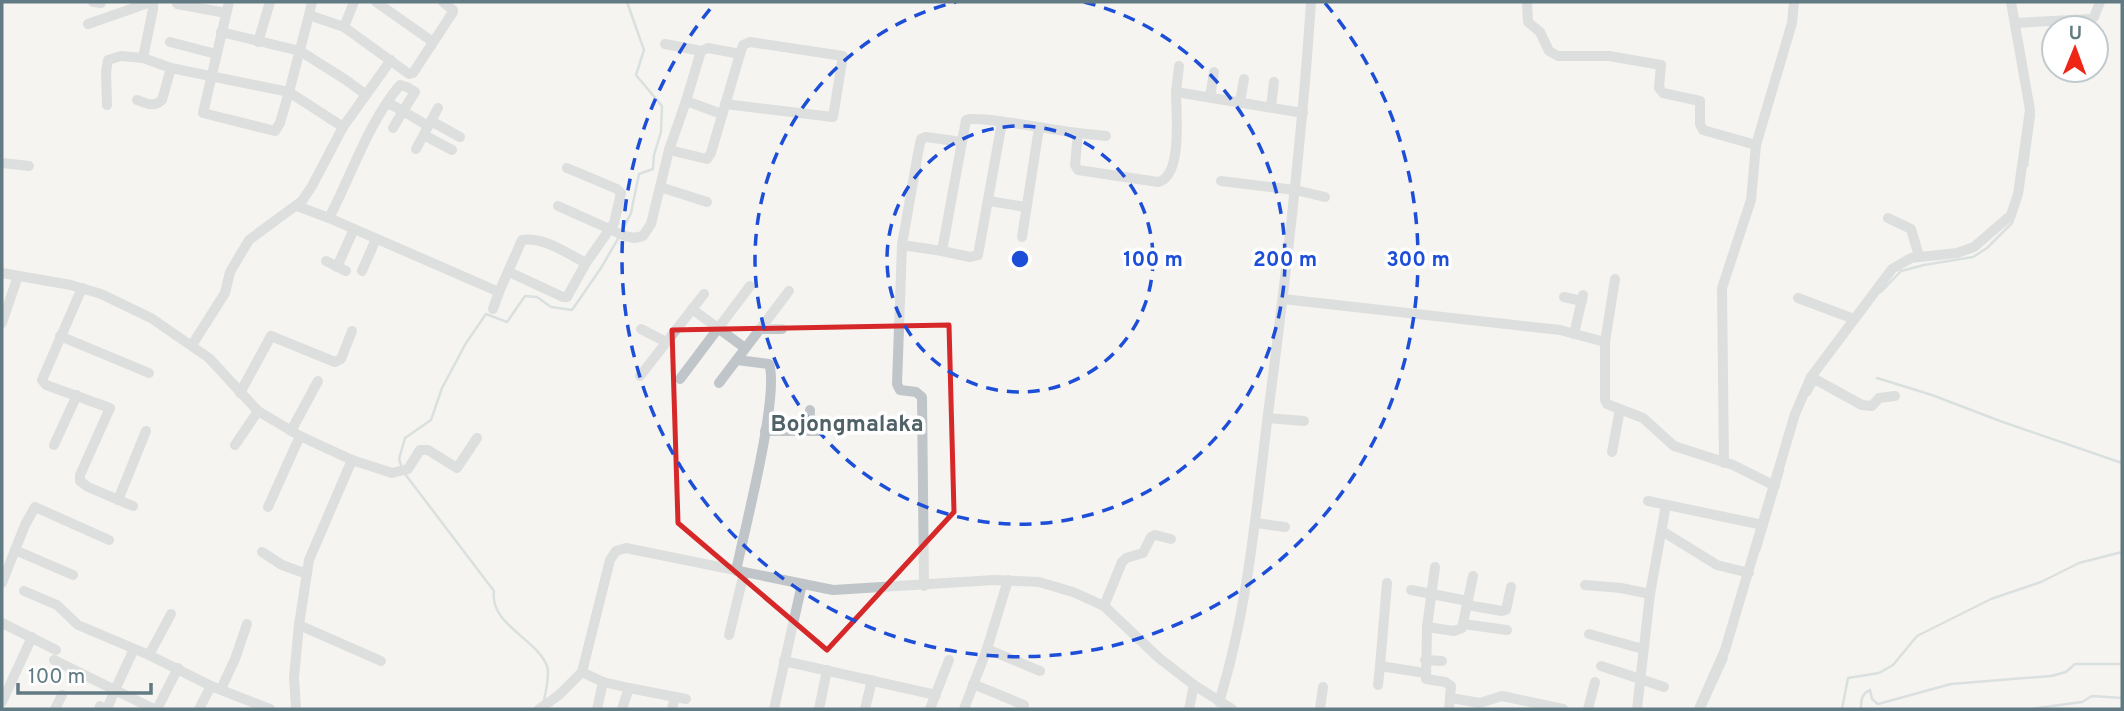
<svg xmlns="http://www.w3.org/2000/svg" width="2124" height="711" font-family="Overpass,sans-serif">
<rect width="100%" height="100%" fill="#f5f4f0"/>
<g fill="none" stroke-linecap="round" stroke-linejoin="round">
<g stroke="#b7c8ca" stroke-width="2.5">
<polyline points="2027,166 2034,114"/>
<polyline points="622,231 631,213 639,174 653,169 654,155 661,132 662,106 636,75 644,50 627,2"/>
<polyline points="1881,292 1901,271 1924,265 1973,257 1987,248 2012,223 2014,217"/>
<polyline points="1877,378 1932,395 2000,421 2122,463"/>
<polyline points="1809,395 1816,382"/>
<polyline points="402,468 399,459 405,438 431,420 442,388 466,343 486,314 507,322 525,296 537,297 551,307 572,310 601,268 619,237"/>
<path d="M405 474 494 591C489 624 537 639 547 666 550 675 546 690 544 700"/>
<polyline points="1759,551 1783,470"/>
<polyline points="1705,706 1727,658"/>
<polyline points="1842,709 1848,678 1879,673 1893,665 1917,636 1991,599 2041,582 2079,563 2122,552"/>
<path d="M1861 709C1861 701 1861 694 1870 690L1872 699 1878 704 1951 684 2051 676 2066 672 2075 664H2122"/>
<polyline points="2031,709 2082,702 2092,696 2122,698"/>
</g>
<g stroke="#bfc5c8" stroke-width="10">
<polyline points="93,2 101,3"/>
<polyline points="153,2 153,9 143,58 171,68 289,92 309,15 344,27"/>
<polyline points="229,2 203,113 275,131 280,123 289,92 343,127"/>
<polyline points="354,2 344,27 409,74 413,73 453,12 453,10 443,2"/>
<polyline points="376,2 433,42"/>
<polyline points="1527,2 1528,22 1540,32 1549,51 1558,56 1609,56 1661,65 1659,88 1663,93 1700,101 1700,124 1703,130 1756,145"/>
<polyline points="177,4 226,13"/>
<polyline points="309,15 312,2"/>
<polyline points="2015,23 2091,19 2094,17 2100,2"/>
<polyline points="88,24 151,2"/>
<polyline points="221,32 300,51 346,80 365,94"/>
<polyline points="170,42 216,54"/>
<polyline points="258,42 270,2"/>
<polyline points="665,44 701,51"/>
<polyline points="1176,92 1179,66"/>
<polyline points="1210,97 1214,72"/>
<path d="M137 100C146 103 153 108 162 100L171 68"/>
<polyline points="686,101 701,51 708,48 740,54 743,45 750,42 843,56 833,117 725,104"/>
<polyline points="1240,102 1244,79"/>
<polyline points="107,105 106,72 108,60 121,56 143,58"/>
<polyline points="1271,107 1274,82"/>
<polyline points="431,121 460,137"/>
<path d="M1002 122 978 255 970 257 942 251 966 120C978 115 1058 131 1078 133L1075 165 1078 170 1158 182C1183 177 1176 112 1176 92L1303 113"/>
<polyline points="393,128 403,111 428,126"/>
<polyline points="1078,133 1106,136"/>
<polyline points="424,135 452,150"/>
<polyline points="416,149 438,108"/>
<polyline points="669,150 707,159 711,153 740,54"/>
<polyline points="2,163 29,166"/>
<polyline points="1221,181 1295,190 1325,197"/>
<polyline points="660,187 707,202"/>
<polyline points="989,201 1026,207"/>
<path d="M297 206 329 218C352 174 368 123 400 85L407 87 415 92 403 111 388 103"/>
<polyline points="558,206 625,236 634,238 643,236 651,224 669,150 686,101 722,114"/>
<path d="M329 218 499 292 522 240C543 236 568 254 586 263L614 223 621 193 617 189 567 168"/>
<polyline points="1888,218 1911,229 1919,256"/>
<polyline points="1022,237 1039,128"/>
<polyline points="902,245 897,384 900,390 916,392 922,397 924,586"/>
<polyline points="942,251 902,245 918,153 921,139 926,137 962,142"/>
<polyline points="326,261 346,271"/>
<polyline points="337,267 354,229"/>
<polyline points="362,271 376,239"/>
<polyline points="509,272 563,297 567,297 586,263"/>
<polyline points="2,273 71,285 101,294 151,318 209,358 258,411 300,436 352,460 309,560 299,625 294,677 296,709"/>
<polyline points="82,288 42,380 46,385 110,408 80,475 80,481 88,487 133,506"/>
<polyline points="1564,297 1582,301"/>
<polyline points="1798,298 1854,319"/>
<polyline points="1283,299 1560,330 1605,342 1615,279"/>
<polyline points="493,309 499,292"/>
<polyline points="692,309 745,348"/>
<polyline points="2,323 18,276"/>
<polyline points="641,329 666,342"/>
<polyline points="760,329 782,329"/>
<polyline points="1574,334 1583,295"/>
<polyline points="60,336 149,373"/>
<polyline points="1605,342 1605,400 1607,404 1643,418 1674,446 1733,465 1775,486"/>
<polyline points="192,345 225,293 230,272 249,240 302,201 312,186 343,127 391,60"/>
<polyline points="640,376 704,294"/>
<polyline points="1811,377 1862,405 1872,406 1879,398 1895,396"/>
<polyline points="680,379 750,286"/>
<polyline points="719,383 789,291"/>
<polyline points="240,393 271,336 335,362 341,359 352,331"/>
<polyline points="1268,418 1304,421"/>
<polyline points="291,431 318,381"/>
<polyline points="765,431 820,431"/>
<polyline points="809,431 810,410"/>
<polyline points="54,445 77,395"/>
<polyline points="235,445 258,411"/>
<polyline points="1612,452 1620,409"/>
<polyline points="352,460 392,473 408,469 420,450 428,450 457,468 477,438"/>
<polyline points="1724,463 1722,288 1751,200 1756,145 1792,23 1794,2"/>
<polyline points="118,500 146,431"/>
<polyline points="1648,501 1763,525"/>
<polyline points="268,507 300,436"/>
<polyline points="1256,523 1285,527"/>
<polyline points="1662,531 1717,565 1749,573"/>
<polyline points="15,550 73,575"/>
<polyline points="262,552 282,565 307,574"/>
<path d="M736 571C744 532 780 394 769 364L737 360"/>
<polyline points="2,583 25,525 35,507 109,540"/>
<polyline points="1387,583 1380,666 1425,673"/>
<polyline points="1585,585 1621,588 1650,594"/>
<polyline points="1411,590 1468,601"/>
<polyline points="24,591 57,605 78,625 149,655 211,686 270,709"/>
<polyline points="1467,605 1502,611 1506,610 1511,587"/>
<polyline points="1104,606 1122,562 1126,558 1143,553 1151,537 1155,535 1171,539"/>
<polyline points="2,623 56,650"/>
<polyline points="1463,624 1507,630"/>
<polyline points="299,625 381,661"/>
<polyline points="1427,627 1435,567"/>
<polyline points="1589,634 1643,649"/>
<polyline points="729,635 744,573"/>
<polyline points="987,649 1040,671"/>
<polyline points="149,655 171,614"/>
<polyline points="54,660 115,690 134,649"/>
<polyline points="1425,660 1442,661"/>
<polyline points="784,661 936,695"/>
<polyline points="1601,666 1664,687"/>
<polyline points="582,672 603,682 629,688 622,709"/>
<polyline points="973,684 1024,705"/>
<polyline points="1378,685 1380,666"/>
<polyline points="629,688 686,699"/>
<polyline points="221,689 235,659 247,624"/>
<polyline points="1451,698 1480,703 1502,696 1563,709"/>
<polyline points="2,702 32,637"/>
<path d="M1219 702C1248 609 1256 511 1268 414 1286 277 1302 140 1311 2"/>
<polyline points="55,709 62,695"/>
<polyline points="99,709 100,706"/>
<polyline points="107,709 115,690 154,709"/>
<polyline points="157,709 178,668"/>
<polyline points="199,709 211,686"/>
<polyline points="539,709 559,695 582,672 610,560 616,551 626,548 833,590 994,580 1039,582 1073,592 1104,606 1159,658 1194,685 1232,709"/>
<polyline points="597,709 603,682"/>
<polyline points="672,709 675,697"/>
<polyline points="774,709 802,584"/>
<polyline points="819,709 827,670"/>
<polyline points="865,709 872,680"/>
<polyline points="930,709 949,660"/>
<polyline points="964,709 987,649 1008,580"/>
<polyline points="1189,709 1194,685"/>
<polyline points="1320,709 1323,687"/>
<polyline points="1449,709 1451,686 1445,682 1426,679 1427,627 1454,631 1462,628 1473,576"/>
<polyline points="1588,709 1595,682"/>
<polyline points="1637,709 1650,594 1666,505"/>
<polyline points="1699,709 1725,650 1795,414 1811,377 1892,269 1911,258 1957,253 1974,247 2011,215 2018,194 2030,110 2011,2"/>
</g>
</g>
<path d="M0 0H2124V711H0ZM949 325 954 512 827 650 678 523 672 330Z" fill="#f5f4f0" fill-opacity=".55" fill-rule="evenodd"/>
<path fill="none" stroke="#d62828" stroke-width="5" stroke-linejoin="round" d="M949 325 954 512 827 650 678 523 672 330Z"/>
<g fill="none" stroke="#1d4ed8" stroke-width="3.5" stroke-dasharray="12 9">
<circle cx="1020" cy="259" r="133"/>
<path d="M1084 2A265 265 0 1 1 956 2"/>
<path d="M1325 3A398 398 0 1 1 715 3"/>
</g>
<g text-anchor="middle" stroke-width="7" stroke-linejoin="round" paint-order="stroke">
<g font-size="23" font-weight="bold" fill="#506268" stroke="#fff">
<text x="847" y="431">Bojongmalaka</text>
</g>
</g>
<circle cx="1020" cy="259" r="10" fill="#1d4ed8" stroke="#fff" stroke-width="3.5"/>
<g font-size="21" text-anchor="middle" font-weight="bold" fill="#1d4ed8" stroke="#fff" stroke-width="7" stroke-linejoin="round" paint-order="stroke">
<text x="1153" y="266">100 m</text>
<text x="1285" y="266">200 m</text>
<text x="1418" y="266">300 m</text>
</g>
<rect width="2124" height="711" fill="none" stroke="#627a84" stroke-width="7"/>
<g transform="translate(2075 49) rotate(1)"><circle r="33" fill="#ffffff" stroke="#c0cace" stroke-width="2"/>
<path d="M0-5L12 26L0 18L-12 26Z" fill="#ef2516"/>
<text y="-10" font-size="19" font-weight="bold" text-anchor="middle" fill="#627a84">U</text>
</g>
<path d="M18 683v10h133v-10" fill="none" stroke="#627a84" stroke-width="3.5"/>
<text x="28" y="683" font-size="21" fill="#627a84" stroke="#ffffff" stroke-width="5" paint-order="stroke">100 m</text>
</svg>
